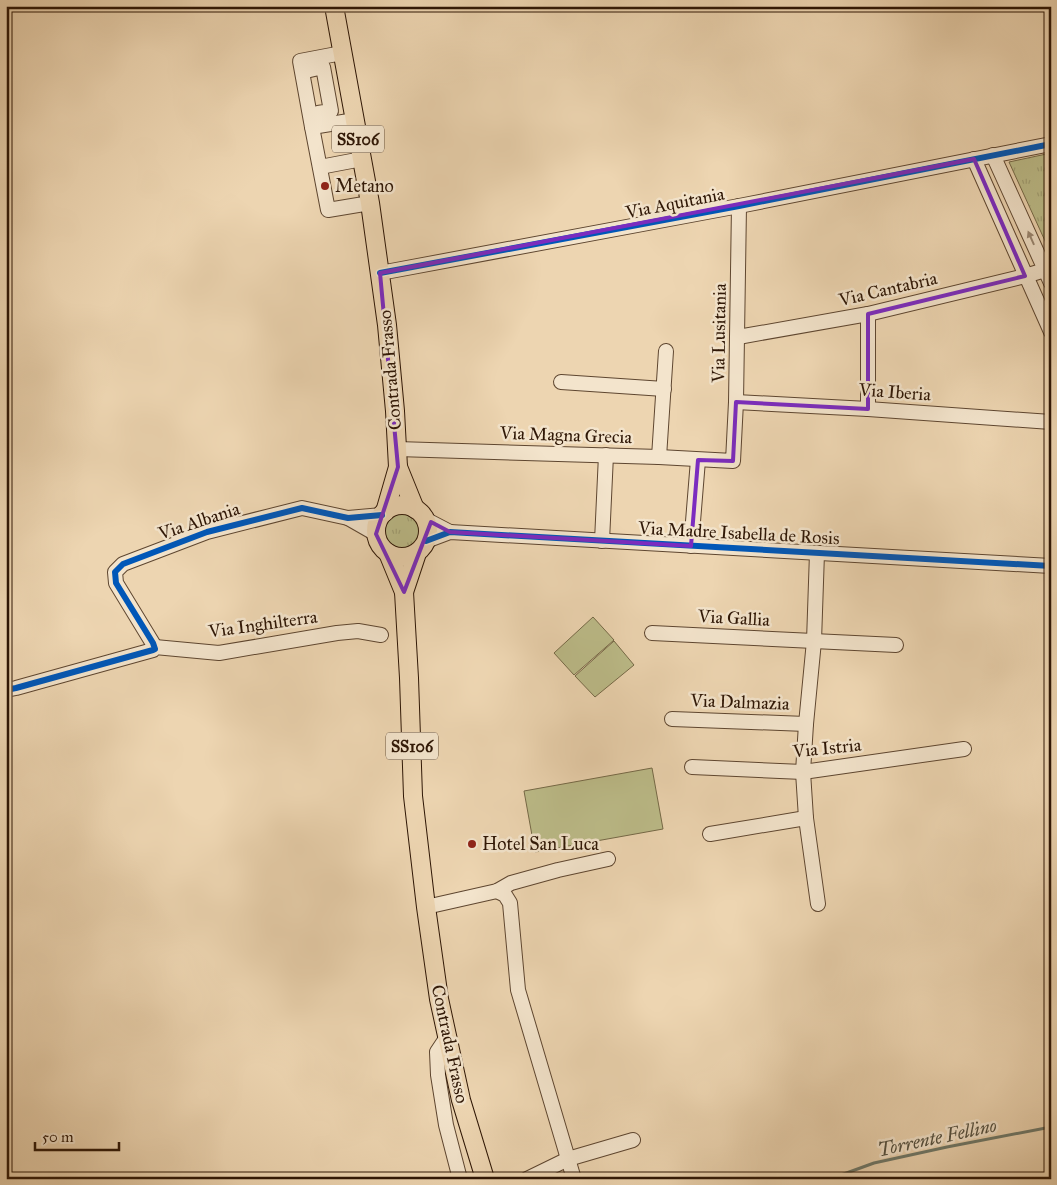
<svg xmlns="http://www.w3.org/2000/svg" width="1057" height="1185" font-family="'IM FELL Great Primer',serif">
<defs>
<pattern id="grass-tufts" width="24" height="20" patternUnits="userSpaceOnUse" patternTransform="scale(1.25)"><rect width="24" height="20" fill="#bcbc89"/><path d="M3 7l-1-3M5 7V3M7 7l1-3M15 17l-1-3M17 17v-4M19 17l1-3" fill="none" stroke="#a2a175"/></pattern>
</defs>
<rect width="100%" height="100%" fill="#edd5b1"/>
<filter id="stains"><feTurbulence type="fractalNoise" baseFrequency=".004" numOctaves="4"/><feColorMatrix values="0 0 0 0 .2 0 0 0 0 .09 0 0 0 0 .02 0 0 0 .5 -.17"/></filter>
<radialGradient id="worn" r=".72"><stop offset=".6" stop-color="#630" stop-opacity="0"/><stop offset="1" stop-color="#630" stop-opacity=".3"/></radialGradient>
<g fill="url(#grass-tufts)" stroke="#756947">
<polygon points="1051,153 1051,254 1009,162"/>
<circle cx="402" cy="531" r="18"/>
</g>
<g fill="#bcbc89" stroke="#756947">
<polygon points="593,617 614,640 574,675 554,653"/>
<polygon points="614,641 634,665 595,697 575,676"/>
<polygon points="652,768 663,829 535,852 524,791"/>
</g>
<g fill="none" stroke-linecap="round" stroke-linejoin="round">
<polyline stroke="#6e7869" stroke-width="3" points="830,1179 874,1163 947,1147 1051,1127"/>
<defs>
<g id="minor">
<polyline points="342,53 300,61 312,127 355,120"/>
<polyline points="310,70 323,67 331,111 318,113"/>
<polyline points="312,127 328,210 370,203"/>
<polyline points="993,155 1051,283"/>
<polyline points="974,159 1051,332"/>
<polyline points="320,167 362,159"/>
<polyline points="380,273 739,206 1051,144"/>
<polyline points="868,314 868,409"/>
<polyline points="738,337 868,314 1025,276 1045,270"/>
<polyline points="561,382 664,389"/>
<polyline points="736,402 868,409 1051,422"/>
<polyline points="397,449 659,457 733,461 736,402 739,206"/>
<polyline points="659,457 666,351"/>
<polyline points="348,518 376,534"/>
<polyline points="425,519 450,532"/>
<polyline points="426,541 450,532 1051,566"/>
<polyline points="602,541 606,455"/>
<polyline points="691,546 698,460"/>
<polyline points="817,553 814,641 806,724 803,772 806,818 818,904"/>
<polyline points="652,633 896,645"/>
<polyline points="155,647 116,583 115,572 123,564 207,532 302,508 348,518 382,515"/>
<polyline points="6,690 16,688 153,650 155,647 219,653 337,633 358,631 381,635"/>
<polyline points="672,719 806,724"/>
<polyline points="692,767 803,772 964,749"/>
<polyline points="710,834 806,818"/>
<polyline points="497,891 505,895 510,903 518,990 574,1179"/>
<polyline points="426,907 497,891 511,883 558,870 608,859"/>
<polyline points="447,1037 437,1052 438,1075 446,1125 460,1179"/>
<polyline points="527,1179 568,1159 633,1140"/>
</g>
<g id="major">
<polyline points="334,6 370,203 387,325 395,411 398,467 385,512"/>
<polyline points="398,467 415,509"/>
<circle cx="402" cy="531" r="26"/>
<polyline points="388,553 404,592 409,678 413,796 426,907 439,999 461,1100 485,1179"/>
<polyline points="404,592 417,553"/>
</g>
</defs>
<use href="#minor" stroke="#5e4630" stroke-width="16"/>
<use href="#major" stroke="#2e1605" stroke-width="20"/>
<use href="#minor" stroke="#f3e4cc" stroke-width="14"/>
<use href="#major" stroke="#edd5b1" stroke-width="18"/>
<defs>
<g id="cycleway">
<polyline points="380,273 739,206 1051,144"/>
<polyline points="426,541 450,532 1051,566"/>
<polyline points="6,690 16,688 153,650 155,649 153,643 116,583 115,572 123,564 207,532 302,508 348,518 382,515"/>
</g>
</defs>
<use href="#cycleway" stroke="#f3e4cc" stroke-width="9"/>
<use href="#cycleway" stroke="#0057b8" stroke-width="6"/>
</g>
<defs><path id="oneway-solid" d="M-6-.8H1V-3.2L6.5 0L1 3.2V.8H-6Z" transform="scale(1.25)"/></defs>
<use fill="#9a8772" href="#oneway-solid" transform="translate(1031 238) rotate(-114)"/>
<path fill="none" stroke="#7b2cbf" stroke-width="4" stroke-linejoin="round" d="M974 159 1025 276 868 314V409L736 402 733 461 698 460 691 546 450 532 431 522 404 592 376 534 398 467 380 273Z"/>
<g fill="#8f2418" stroke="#f3e4cc" stroke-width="2">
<circle cx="325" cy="186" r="5"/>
<circle cx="472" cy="844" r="5"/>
</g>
<g text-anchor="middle" stroke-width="5" stroke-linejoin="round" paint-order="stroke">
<g fill="#f3e4cc" stroke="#695441" stroke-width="1">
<rect x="332" y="125.5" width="52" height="27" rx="4"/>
<rect x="386" y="732.5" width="52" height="27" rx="4"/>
</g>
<g font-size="16" font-weight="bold" fill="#2e1605">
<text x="358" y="145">SS106</text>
<text x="412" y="752">SS106</text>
</g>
<g font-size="18" fill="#2e1605" stroke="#f3e4cc" text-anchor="start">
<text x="335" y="192">Metano</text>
<text x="482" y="850">Hotel San Luca</text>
</g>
<g font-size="18" fill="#2e1605" stroke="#f3e4cc">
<text transform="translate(675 203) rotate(-11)" y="6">Via Aquitania</text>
<text transform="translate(888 289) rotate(-13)" y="6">Via Cantabria</text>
<text transform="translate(719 333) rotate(-89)" y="6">Via Lusitania</text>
<text transform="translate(390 370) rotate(-95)" y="6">Contrada Frasso</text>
<text transform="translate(895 392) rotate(4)" y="6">Via Iberia</text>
<text transform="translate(566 435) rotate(2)" y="6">Via Magna Grecia</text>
<text transform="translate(199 521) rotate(-18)" y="6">Via Albania</text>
<text transform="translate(739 533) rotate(3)" y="6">Via Madre Isabella de Rosis</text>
<text transform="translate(734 618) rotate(3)" y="6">Via Gallia</text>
<text transform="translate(263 624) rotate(-8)" y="6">Via Inghilterra</text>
<text transform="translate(740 702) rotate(2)" y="6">Via Dalmazia</text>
<text transform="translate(827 748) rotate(-6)" y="6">Via Istria</text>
<text transform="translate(450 1044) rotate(78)" y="6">Contrada Frasso</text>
</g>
<g font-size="19" font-style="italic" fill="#534f3f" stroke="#f3e4cc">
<text transform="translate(937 1137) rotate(-12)" y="7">Torrente Fellino</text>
</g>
</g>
<rect width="1057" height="1185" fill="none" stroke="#edd5b1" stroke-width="25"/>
<rect x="8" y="8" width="1042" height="1170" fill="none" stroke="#2e1605" stroke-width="2.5"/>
<rect x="12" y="12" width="1032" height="1160" fill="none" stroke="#2e1605"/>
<path d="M35 1142v8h84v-8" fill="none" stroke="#2e1605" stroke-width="2.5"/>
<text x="42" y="1142" font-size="15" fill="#2e1605" stroke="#f3e4cc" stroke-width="4" paint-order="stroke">50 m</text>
<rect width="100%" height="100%" filter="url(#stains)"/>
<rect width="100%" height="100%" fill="url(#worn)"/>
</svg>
